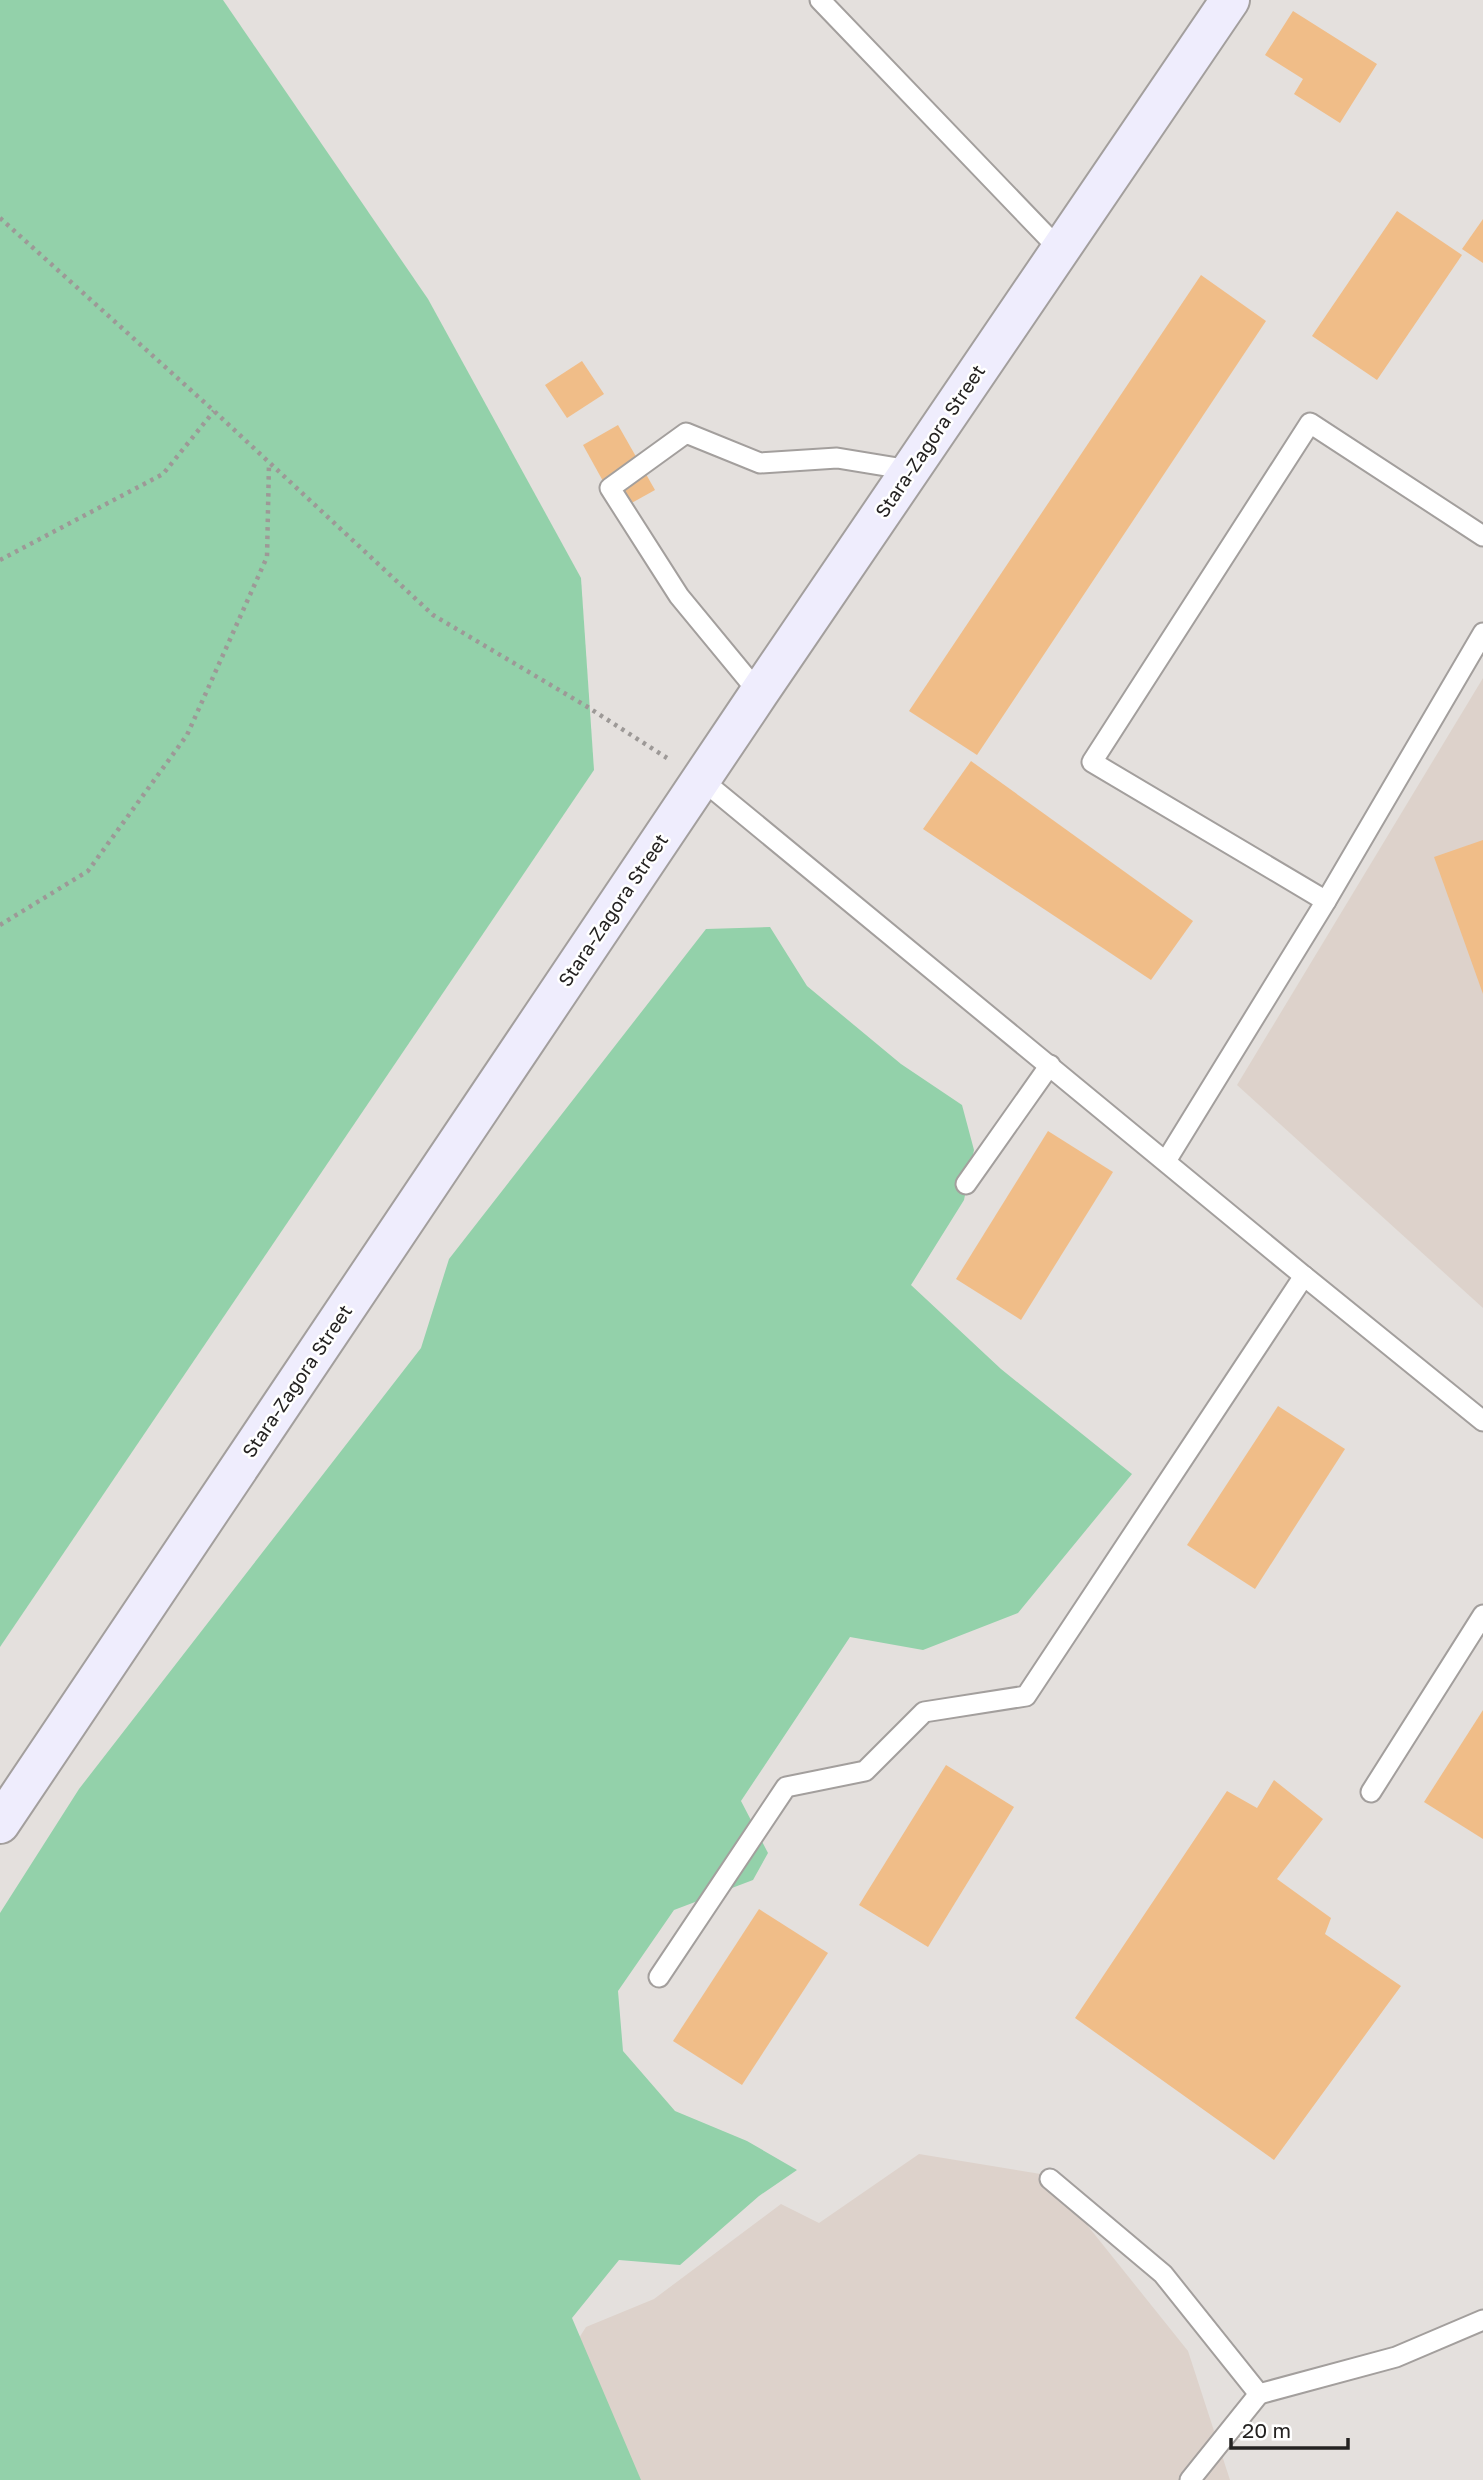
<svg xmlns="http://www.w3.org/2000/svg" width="1483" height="2480" font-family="'Golos Text',sans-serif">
<rect width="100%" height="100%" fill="#e4e0dd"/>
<g fill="#ddd2cb">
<polygon points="1483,678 1483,1308 1237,1085"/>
<polygon points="919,2154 1047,2175 1188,2351 1230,2480 627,2480 572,2349 586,2327 654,2299 781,2204 819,2223"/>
</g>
<g fill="#93d1aa">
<polygon points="0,0 223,0 428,299 581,578 594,770 0,1647"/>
<polygon points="770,927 807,986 901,1064 962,1105 974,1150 964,1200 911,1285 1001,1369 1132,1474 1018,1613 923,1650 850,1637 741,1801 768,1853 753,1880 674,1910 618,1991 623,2051 675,2111 747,2141 797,2170 759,2196 680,2265 619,2260 572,2318 641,2480 0,2480 0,1913 79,1789 421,1348 449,1259 706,929"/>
</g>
<g fill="#f0bd88">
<polygon points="1293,11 1377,64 1340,123 1294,94 1303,79 1265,55"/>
<polygon points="1397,211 1462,255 1377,380 1312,336"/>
<polygon points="1483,219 1483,263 1462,249"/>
<polygon points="1201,275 1266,321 977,755 909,711"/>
<polygon points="582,361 604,394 567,418 545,385"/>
<polygon points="618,425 655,490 619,510 583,445"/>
<polygon points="971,761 1193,921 1151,980 923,829"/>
<polygon points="1483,840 1483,994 1434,857"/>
<polygon points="1048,1131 1113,1172 1021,1320 956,1279"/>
<polygon points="1278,1406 1345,1449 1255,1589 1187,1545"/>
<polygon points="1483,1710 1483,1839 1424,1802"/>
<polygon points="946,1765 1014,1807 928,1947 859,1905"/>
<polygon points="1274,1780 1323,1819 1277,1879 1331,1918 1325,1934 1401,1986 1274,2160 1075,2018 1227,1791 1257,1808"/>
<polygon points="759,1909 828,1953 742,2085 673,2041"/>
</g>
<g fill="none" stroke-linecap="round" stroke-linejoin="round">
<defs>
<g id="lane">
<polyline points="820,0 1060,250"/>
<polyline points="759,693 679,596 610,488 686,433 760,463 837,458 910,470"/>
<polyline points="701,779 1304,1276 1483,1421"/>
<polyline points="1326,901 1092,762 1310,423 1483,536"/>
<polyline points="1166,1161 1326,901 1483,633"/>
<polyline points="966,1184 1050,1065"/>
<polyline points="1371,1792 1483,1615"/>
<polyline points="659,1977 786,1787 865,1771 924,1712 1026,1696 1304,1276"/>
<polyline points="1050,2179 1163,2274 1259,2394 1396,2357 1483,2320"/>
<polyline points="1190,2480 1259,2394"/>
</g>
<polyline id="secondary" points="0,1824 759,693 1230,0"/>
</defs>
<use href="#lane" stroke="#a39f9d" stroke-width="23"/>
<use href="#secondary" stroke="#a39f9d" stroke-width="42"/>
<g stroke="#9d9997" stroke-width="4.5" stroke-dasharray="3.5 5" stroke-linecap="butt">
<polyline points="0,218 214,411 433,615 586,706 667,758"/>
<polyline points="0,560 163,474 214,411"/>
<polyline points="0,925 88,871 187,735 267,557 269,463"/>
</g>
<use href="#lane" stroke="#fff" stroke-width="19"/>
<use href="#secondary" stroke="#efedfd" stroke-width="38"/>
</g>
<g text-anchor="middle" stroke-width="5" stroke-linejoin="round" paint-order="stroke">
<g font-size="19" fill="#242221" stroke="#fff">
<text transform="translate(930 441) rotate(-56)" y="7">Stara-Zagora Street</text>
<text transform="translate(613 910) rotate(-56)" y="7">Stara-Zagora Street</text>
<text transform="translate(297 1381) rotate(-56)" y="7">Stara-Zagora Street</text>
</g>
</g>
<path d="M1231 2438v10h117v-10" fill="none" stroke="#242221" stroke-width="3.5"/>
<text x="1242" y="2438" font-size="21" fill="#242221" stroke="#ffffff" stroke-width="5" paint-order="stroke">20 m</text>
</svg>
